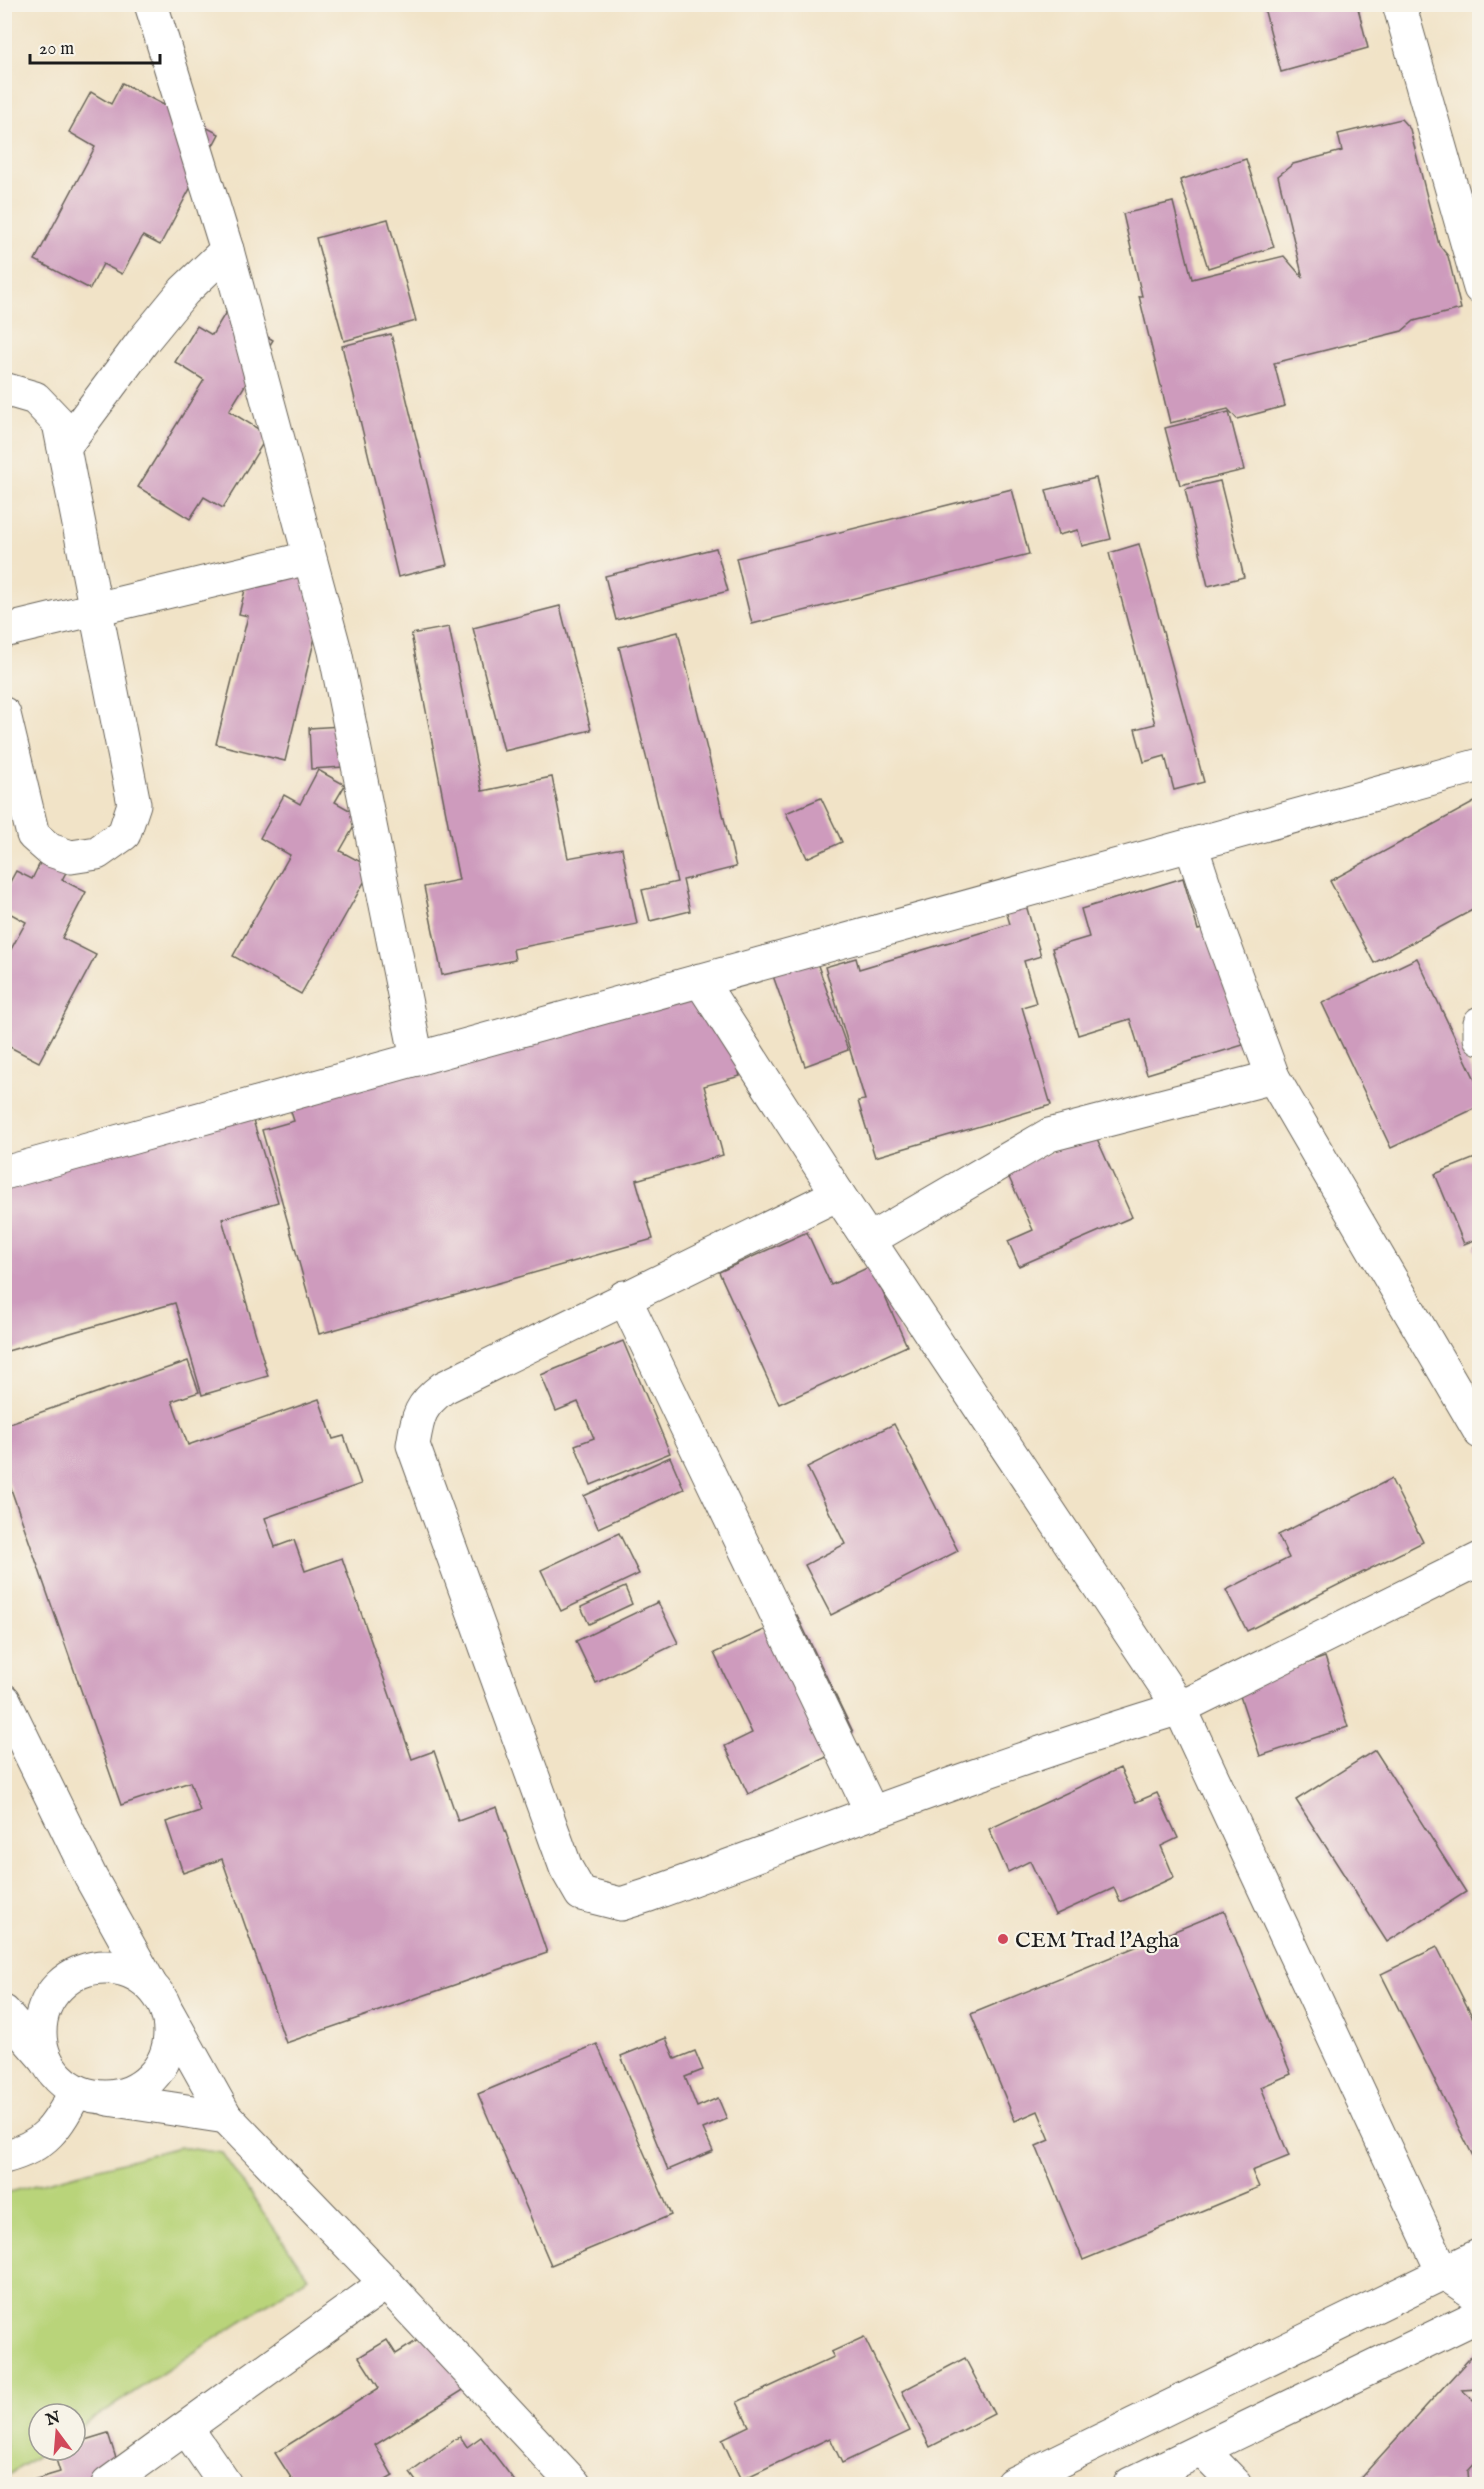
<svg xmlns="http://www.w3.org/2000/svg" width="1484" height="2489" font-family="'IM FELL English',serif">
<rect width="100%" height="100%" fill="#f7f3e8"/>
<filter id="ink" filterUnits="userSpaceOnUse"><feTurbulence type="fractalNoise" baseFrequency=".0167" numOctaves="2"/><feDisplacementMap in="SourceGraphic" scale="12" xChannelSelector="R" yChannelSelector="G"/><feConvolveMatrix kernelMatrix="1 2 1 2 8 2 1 2 1" color-interpolation-filters="sRGB"/></filter>
<filter id="wash" filterUnits="userSpaceOnUse"><feTurbulence type="fractalNoise" baseFrequency=".008" numOctaves="4" result="noise"/><feDisplacementMap in="SourceGraphic" scale="24" xChannelSelector="R" yChannelSelector="G"/><feGaussianBlur stdDeviation="1.35" result="paint"/><feColorMatrix in="noise" values="0 0 0 0 0 0 0 0 0 0 0 0 0 0 0 0 0 1.4 0 .05"/><feComposite in="paint" operator="in"/></filter>
<g filter="url(#wash)">
<rect width="100%" height="100%" fill="#f1e3c7"/>
<polygon fill="#b9d47a" stroke="#6a784b" stroke-width="1.5" points="179,2147 222,2153 308,2277 75,2431 75,2414 39,2414 39,2450 46,2450 5,2477 5,2193"/>
<g id="blocks">
<g fill="#ce9bbd">
<polygon points="1263,4 1357,4 1368,48 1281,72"/>
<polygon points="122,83 219,134 160,245 143,236 122,274 103,264 90,289 35,260 95,147 69,132 91,92 111,104"/>
<polygon points="1401,119 1410,129 1439,245 1448,256 1461,309 1414,321 1402,331 1274,363 1285,406 1237,419 1228,409 1170,423 1139,296 1142,296 1123,214 1173,202 1192,279 1284,256 1303,278 1278,176 1293,164 1342,151 1338,134"/>
<polygon points="1246,159 1274,247 1208,268 1180,180"/>
<polygon points="388,219 416,321 344,341 316,238"/>
<polygon points="226,312 273,340 229,411 268,435 223,508 204,497 190,519 138,487 204,380 175,362 197,326 212,335"/>
<polygon points="391,334 447,565 398,577 342,346"/>
<polygon points="1229,412 1244,470 1180,485 1165,428"/>
<polygon points="1096,478 1111,539 1082,546 1078,530 1058,535 1046,490"/>
<polygon points="1220,481 1244,577 1208,586 1185,489"/>
<polygon points="1012,489 1029,554 752,624 736,558"/>
<polygon points="1139,544 1204,782 1174,790 1165,756 1144,762 1135,729 1155,724 1109,553"/>
<polygon points="716,548 728,591 616,620 605,576"/>
<polygon points="251,566 328,584 285,761 216,744 248,616 239,614"/>
<polygon points="560,606 591,730 504,751 473,628"/>
<polygon points="449,627 482,791 552,777 568,858 622,848 637,924 513,949 515,960 442,975 424,887 459,880 411,634"/>
<polygon points="678,632 736,867 683,880 690,911 650,921 642,890 677,882 619,647"/>
<polygon points="341,726 344,767 311,769 309,728"/>
<polygon points="318,770 345,785 335,802 360,816 340,851 372,868 301,994 233,956 290,855 260,838 284,795 300,804"/>
<polygon points="821,798 842,842 807,858 786,813"/>
<polygon points="1480,799 1480,906 1374,963 1330,881"/>
<polygon points="49,845 74,857 62,880 86,892 62,938 96,955 39,1062 4,1044 4,962 26,922 4,910 4,893 16,871 32,879"/>
<polygon points="1183,878 1198,930 1207,928 1243,1045 1147,1074 1130,1019 1078,1035 1052,948 1089,937 1081,909"/>
<polygon points="1023,895 1041,956 1024,961 1036,1003 1022,1007 1051,1105 875,1157 858,1101 865,1100 825,967 856,958 859,969 1010,924 1003,901"/>
<polygon points="815,957 848,1050 805,1066 772,973"/>
<polygon points="1417,958 1480,1090 1480,1106 1391,1148 1322,1003"/>
<polygon points="714,984 740,1076 704,1086 723,1155 636,1180 653,1239 319,1334 262,1130 294,1121 286,1096"/>
<polygon points="245,1094 278,1202 222,1219 268,1376 202,1395 175,1303 4,1352 4,1164"/>
<polygon points="1094,1132 1132,1217 1019,1266 1008,1241 1033,1230 1006,1171"/>
<polygon points="1480,1156 1480,1238 1464,1244 1435,1174"/>
<polygon points="807,1232 831,1285 871,1266 907,1346 779,1404 719,1272"/>
<polygon points="1480,1244 1480,1259 1474,1247"/>
<polygon points="623,1341 670,1453 591,1485 575,1445 594,1438 578,1402 556,1411 541,1375"/>
<polygon points="188,1361 199,1392 172,1401 188,1445 319,1399 333,1439 344,1436 361,1484 265,1518 275,1547 294,1540 305,1571 342,1558 412,1759 434,1751 458,1821 497,1807 547,1953 286,2043 222,1859 183,1873 166,1822 200,1811 190,1782 121,1805 4,1469 4,1425"/>
<polygon points="894,1424 958,1551 831,1615 805,1565 845,1544 807,1467"/>
<polygon points="670,1457 684,1489 598,1528 584,1496"/>
<polygon points="1391,1479 1423,1542 1247,1631 1226,1590 1289,1558 1278,1535"/>
<polygon points="619,1533 639,1574 561,1611 541,1570"/>
<polygon points="625,1587 632,1604 589,1624 581,1607"/>
<polygon points="658,1602 678,1643 596,1683 576,1641"/>
<polygon points="797,1615 853,1732 824,1746 829,1756 748,1794 725,1746 752,1733 714,1653"/>
<polygon points="1325,1657 1348,1727 1260,1756 1237,1687"/>
<polygon points="1375,1750 1466,1892 1387,1942 1296,1800"/>
<polygon points="1120,1768 1136,1802 1157,1793 1178,1838 1161,1846 1174,1877 1120,1902 1114,1888 1055,1915 1030,1861 1008,1872 989,1829"/>
<polygon points="1224,1911 1291,2074 1261,2087 1289,2156 1252,2171 1259,2187 1083,2260 1036,2146 1050,2140 1038,2111 1015,2121 971,2014"/>
<polygon points="1437,1947 1480,2032 1480,2170 1381,1974"/>
<polygon points="666,2038 675,2059 695,2051 703,2070 685,2077 697,2107 718,2098 727,2119 703,2129 713,2151 668,2170 621,2056"/>
<polygon points="597,2044 671,2215 551,2265 478,2094"/>
<polygon points="429,2333 465,2389 375,2445 393,2476 379,2484 295,2484 275,2453 379,2388 359,2357 387,2340 396,2354"/>
<polygon points="864,2337 910,2431 842,2463 830,2438 741,2480 722,2439 749,2426 737,2402 834,2357 831,2352"/>
<polygon points="1480,2347 1480,2389 1462,2390 1480,2406 1480,2458 1468,2471 1469,2484 1355,2484"/>
<polygon points="965,2358 994,2414 930,2447 902,2391"/>
<polygon points="108,2433 121,2474 88,2484 35,2484 33,2480 60,2472 53,2450 75,2450 75,2443"/>
<polygon points="460,2436 467,2447 481,2437 517,2484 418,2484 410,2473"/>
</g>
</g>
</g>
<g filter="url(#ink)">
<use href="#blocks" fill-opacity="0" stroke="#676258" stroke-width="1.5"/>
<g fill="none" stroke-linecap="round" stroke-linejoin="round">
<defs>
<g id="street">
<polyline points="151,4 227,250 335,651 417,1059"/>
<polyline points="1399,4 1480,288"/>
<polyline points="4,389 35,398 59,423 134,804 124,834 97,853 71,857 50,850 33,835 4,714"/>
<polyline points="64,447 143,341 184,291 227,250"/>
<polyline points="4,631 308,558"/>
<polyline points="1191,845 1221,936 1273,1077 1480,1432"/>
<polyline points="700,980 838,1194 1180,1708 1443,2272 1480,2297"/>
<polyline points="1480,1023 1480,1038"/>
<polyline points="4,1173 1480,765"/>
<path d="M838 1194 443 1388C419 1406 418 1416 413 1445L566 1868 581 1894 621 1904 649 1895C825 1831 1001 1762 1180 1708L1480 1559"/>
<polyline points="869,1240 1049,1135 1273,1077"/>
<polyline points="624,1297 872,1813"/>
<polyline points="4,1700 91,1878 150,1984"/>
<circle cx="105" cy="2032" r="65"/>
<polyline points="4,2012 46,2060"/>
<polyline points="168,2013 226,2117 386,2283 574,2484"/>
<polyline points="108,2099 226,2117"/>
<path d="M4 2157C46 2146 57 2127 76 2091"/>
<polyline points="187,2429 225,2484"/>
<polyline points="1202,2450 1235,2484"/>
<polyline points="108,2484 386,2283"/>
</g>
<g id="secondary">
<polyline points="1012,2484 1480,2255"/>
<polyline points="1130,2484 1480,2315"/>
</g>
</defs>
<use href="#street" stroke="#676258" stroke-width="35"/>
<use href="#secondary" stroke="#676258" stroke-width="35"/>
<use href="#street" stroke="#fff" stroke-width="33"/>
<use href="#secondary" stroke="#fff" stroke-width="33"/>
</g>
</g>
<circle fill="#d1495b" stroke="#f7f3e8" stroke-width="2" cx="1003" cy="1939" r="6"/>
<g text-anchor="middle" stroke-width="4.5" stroke-linejoin="round" paint-order="stroke">
<g font-size="22" fill="#1c1c1c" stroke="#f7f3e8" text-anchor="start">
<text x="1015" y="1947">CEM Trad l'Agha</text>
</g>
</g>
<rect width="1484" height="2489" fill="none" stroke="#f7f3e8" stroke-width="24"/>
<g transform="translate(57 2432) rotate(344)"><circle r="28" fill="#f7f3e8" stroke="#9f9d96" stroke-width="1.5"/>
<path d="M0-4.5L10 22L0 15L-10 22Z" fill="#d1495b"/>
<text y="-9" font-size="16" font-weight="bold" text-anchor="middle" fill="#1c1c1c">N</text>
</g>
<path d="M30 54v9h130v-9" fill="none" stroke="#1c1c1c" stroke-width="3"/>
<text x="39" y="54" font-size="18" fill="#1c1c1c" stroke="#f7f3e8" stroke-width="4.5" paint-order="stroke">20 m</text>
</svg>
